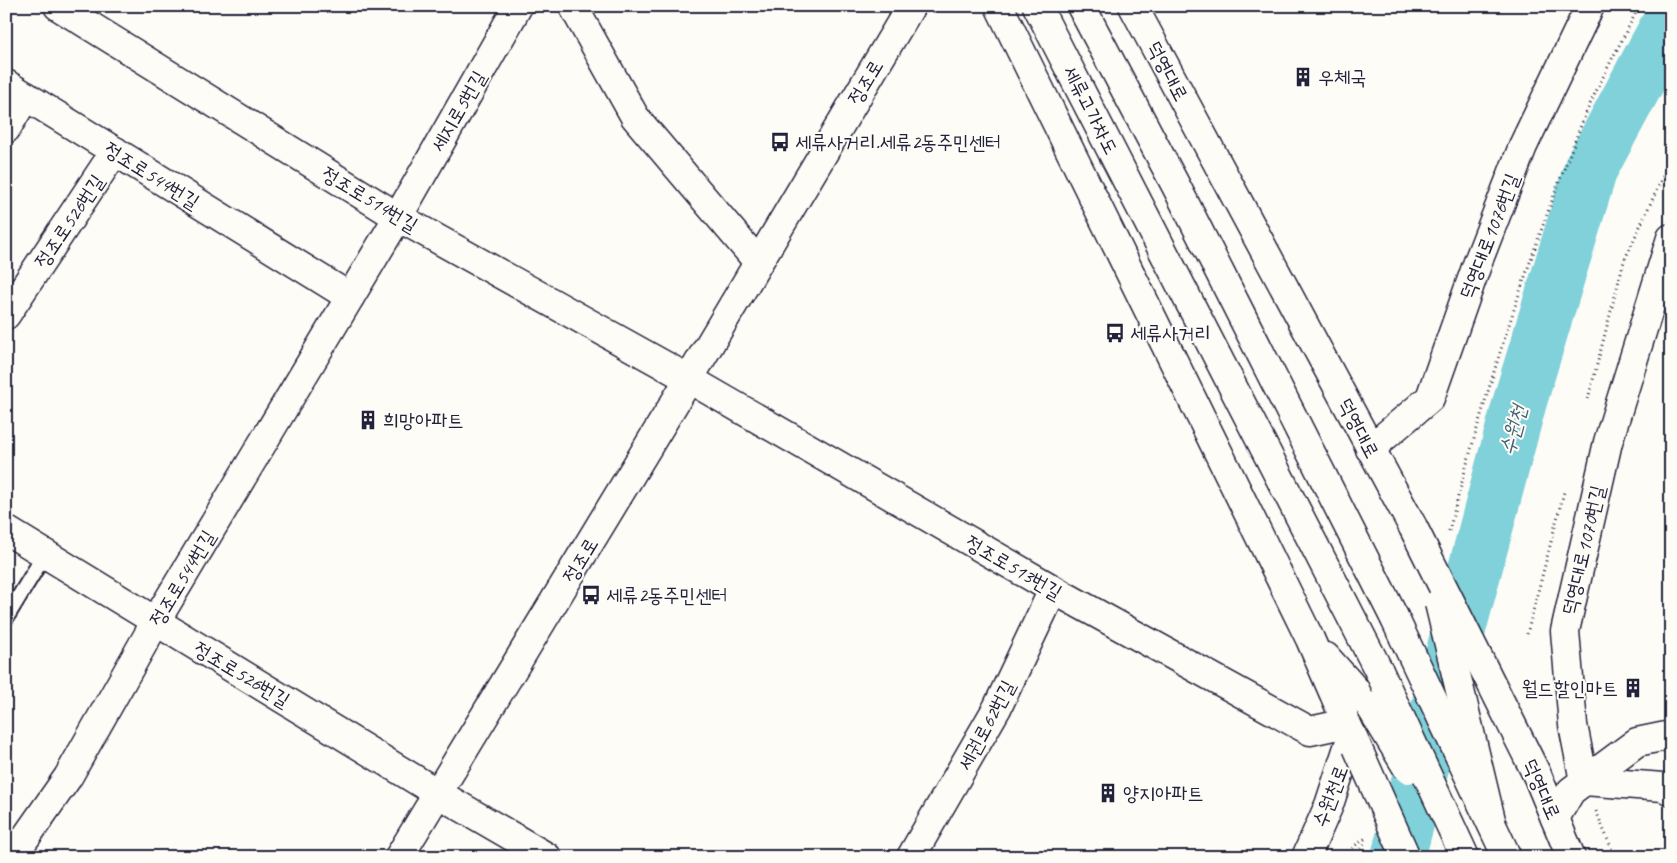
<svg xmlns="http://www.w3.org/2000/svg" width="1677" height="863" font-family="Caveat,'Poor Story',sans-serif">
<rect width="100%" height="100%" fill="#fdfcf7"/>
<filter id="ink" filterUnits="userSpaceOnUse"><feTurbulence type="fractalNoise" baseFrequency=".02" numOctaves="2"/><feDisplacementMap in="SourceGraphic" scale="10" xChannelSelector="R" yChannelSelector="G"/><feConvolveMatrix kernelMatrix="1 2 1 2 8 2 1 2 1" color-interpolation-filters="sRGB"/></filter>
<g filter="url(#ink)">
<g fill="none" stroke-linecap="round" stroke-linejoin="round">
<polyline stroke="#80d1d9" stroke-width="54" points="1398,857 1520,401 1591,168 1671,19"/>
<defs>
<polyline id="service" points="6,618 45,554"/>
<g id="minor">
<polyline points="58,6 398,217 689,379 1063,595 1310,731 1347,723"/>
<polyline points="573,6 635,117 758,262"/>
<polyline points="6,84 350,297"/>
<polyline points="6,129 26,96"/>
<polyline points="6,315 115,151"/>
<polyline points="1370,449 1430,398 1479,259 1523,146 1590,6"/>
<polyline points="6,530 439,794 547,857"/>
<polyline points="1584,781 1573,725 1565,631 1608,442 1671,238"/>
<polyline points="1584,781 1663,787 1671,791"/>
<polyline points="1555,818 1571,791 1637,742 1671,735"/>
<polyline points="12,857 68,777 156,621 398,217 518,6"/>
<polyline points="911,857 997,708 1053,590"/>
<polyline points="1306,857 1329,805 1352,735"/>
</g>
<polyline id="tertiary" points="399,857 689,379 911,6"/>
<g id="secondary">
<polyline points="999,6 1310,639 1357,747"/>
<polyline points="1037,6 1379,671"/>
<polyline points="1081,6 1176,186 1394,617"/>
<polyline points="1133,6 1413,527"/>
<polyline points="1326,657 1370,706"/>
<polyline points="1537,775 1571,857"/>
</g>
</defs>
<use href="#service" stroke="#22223b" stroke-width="18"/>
<use href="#minor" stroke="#22223b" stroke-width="31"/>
<use href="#tertiary" stroke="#22223b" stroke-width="31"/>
<use href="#secondary" stroke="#22223b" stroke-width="31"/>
<g stroke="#22223b" stroke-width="3" stroke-dasharray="1 4" stroke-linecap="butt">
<polyline points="1588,399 1624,261 1671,159"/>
<path d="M1449 531C1485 391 1530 252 1584 118 1600 80 1621 43 1639 6"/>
<polyline points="1527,634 1564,492"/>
<polyline points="1596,811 1615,857"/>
<polyline points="1347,857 1353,847 1366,838"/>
<polyline points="1355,857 1366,841"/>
</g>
<use href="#service" stroke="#fdfcf7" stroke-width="14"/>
<use href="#minor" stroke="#fdfcf7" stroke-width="28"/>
<use href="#tertiary" stroke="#fdfcf7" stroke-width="28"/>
<use href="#secondary" stroke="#fdfcf7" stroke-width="28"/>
<defs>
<g id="secondary-bridge">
<polyline points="1413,527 1537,775"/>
<polyline points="1439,603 1491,820"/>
<polyline points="1394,617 1507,857"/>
<polyline points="1379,671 1465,857"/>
<polyline points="1370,706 1408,769"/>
<polyline points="1357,747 1406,857"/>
</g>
</defs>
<use href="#secondary-bridge" stroke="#22223b" stroke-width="31" stroke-linecap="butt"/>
<use href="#secondary-bridge" stroke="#fdfcf7" stroke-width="28"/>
</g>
</g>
<defs>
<symbol id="building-bare" viewBox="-9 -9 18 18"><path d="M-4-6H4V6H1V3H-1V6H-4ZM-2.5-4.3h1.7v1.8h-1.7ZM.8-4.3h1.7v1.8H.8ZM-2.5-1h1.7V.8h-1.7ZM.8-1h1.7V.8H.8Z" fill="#22223b" stroke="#fdfcf7" stroke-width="2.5" paint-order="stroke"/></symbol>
<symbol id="bus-bare" viewBox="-9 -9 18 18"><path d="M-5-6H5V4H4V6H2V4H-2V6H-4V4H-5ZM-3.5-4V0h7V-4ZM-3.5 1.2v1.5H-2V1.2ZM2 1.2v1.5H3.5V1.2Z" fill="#22223b" stroke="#fdfcf7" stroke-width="2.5" paint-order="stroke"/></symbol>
</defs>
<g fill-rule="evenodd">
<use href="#building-bare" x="1289" y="63" width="28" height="28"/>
<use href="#bus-bare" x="766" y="128" width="28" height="28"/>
<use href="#bus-bare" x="1101" y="319" width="28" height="28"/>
<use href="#building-bare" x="354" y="406" width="28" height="28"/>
<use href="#bus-bare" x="577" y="581" width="28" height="28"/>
<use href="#building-bare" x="1619" y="674" width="28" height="28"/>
<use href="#building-bare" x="1094" y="779" width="28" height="28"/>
</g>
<g text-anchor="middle" stroke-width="4" stroke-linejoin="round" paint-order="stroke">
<g font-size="20" fill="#22223b" stroke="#fdfcf7">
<text transform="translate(1168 71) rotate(62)" y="7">덕영대로</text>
<text transform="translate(865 82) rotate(-59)" y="7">정조로</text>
<text transform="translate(1091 110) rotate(63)" y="7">세류고가차도</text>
<text transform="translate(458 111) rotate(-60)" y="7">세지로5번길</text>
<text transform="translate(152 175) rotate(32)" y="7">정조로544번길</text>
<text transform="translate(370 199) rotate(31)" y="7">정조로514번길</text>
<text transform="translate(69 221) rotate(-56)" y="7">정조로526번길</text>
<text transform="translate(1489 236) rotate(-69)" y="7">덕영대로1076번길</text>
<text transform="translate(1359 428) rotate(62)" y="7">덕영대로</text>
<text transform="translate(1583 550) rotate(-77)" y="7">덕영대로1070번길</text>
<text transform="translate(580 560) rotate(-59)" y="7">정조로</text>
<text transform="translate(1014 567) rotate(30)" y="7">정조로513번길</text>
<text transform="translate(182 578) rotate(-59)" y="7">정조로544번길</text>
<text transform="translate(242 674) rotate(31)" y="7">정조로526번길</text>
<text transform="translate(986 725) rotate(-62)" y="7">세권로62번길</text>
<text transform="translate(1542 789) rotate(66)" y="7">덕영대로</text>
<text transform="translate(1330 796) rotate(-69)" y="7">수원천로</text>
</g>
<g font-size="20" fill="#22223b" stroke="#fdfcf7" text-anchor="start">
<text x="1318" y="84">우체국</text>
<text x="795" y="149">세류사거리.세류2동주민센터</text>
<text x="1130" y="340">세류사거리</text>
<text x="383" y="427">희망아파트</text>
<text x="606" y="602">세류2동주민센터</text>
<text x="1618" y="695" text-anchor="end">월드할인마트</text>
<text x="1123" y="800">양지아파트</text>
</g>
<g font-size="21" font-style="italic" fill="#435f72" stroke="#fdfcf7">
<text transform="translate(1513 430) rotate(-75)" y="7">수원천</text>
</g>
</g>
<rect width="1677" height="863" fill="none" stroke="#fdfcf7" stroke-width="25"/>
<rect x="12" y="12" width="1652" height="838" fill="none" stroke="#22223b" stroke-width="2" filter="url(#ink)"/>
</svg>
